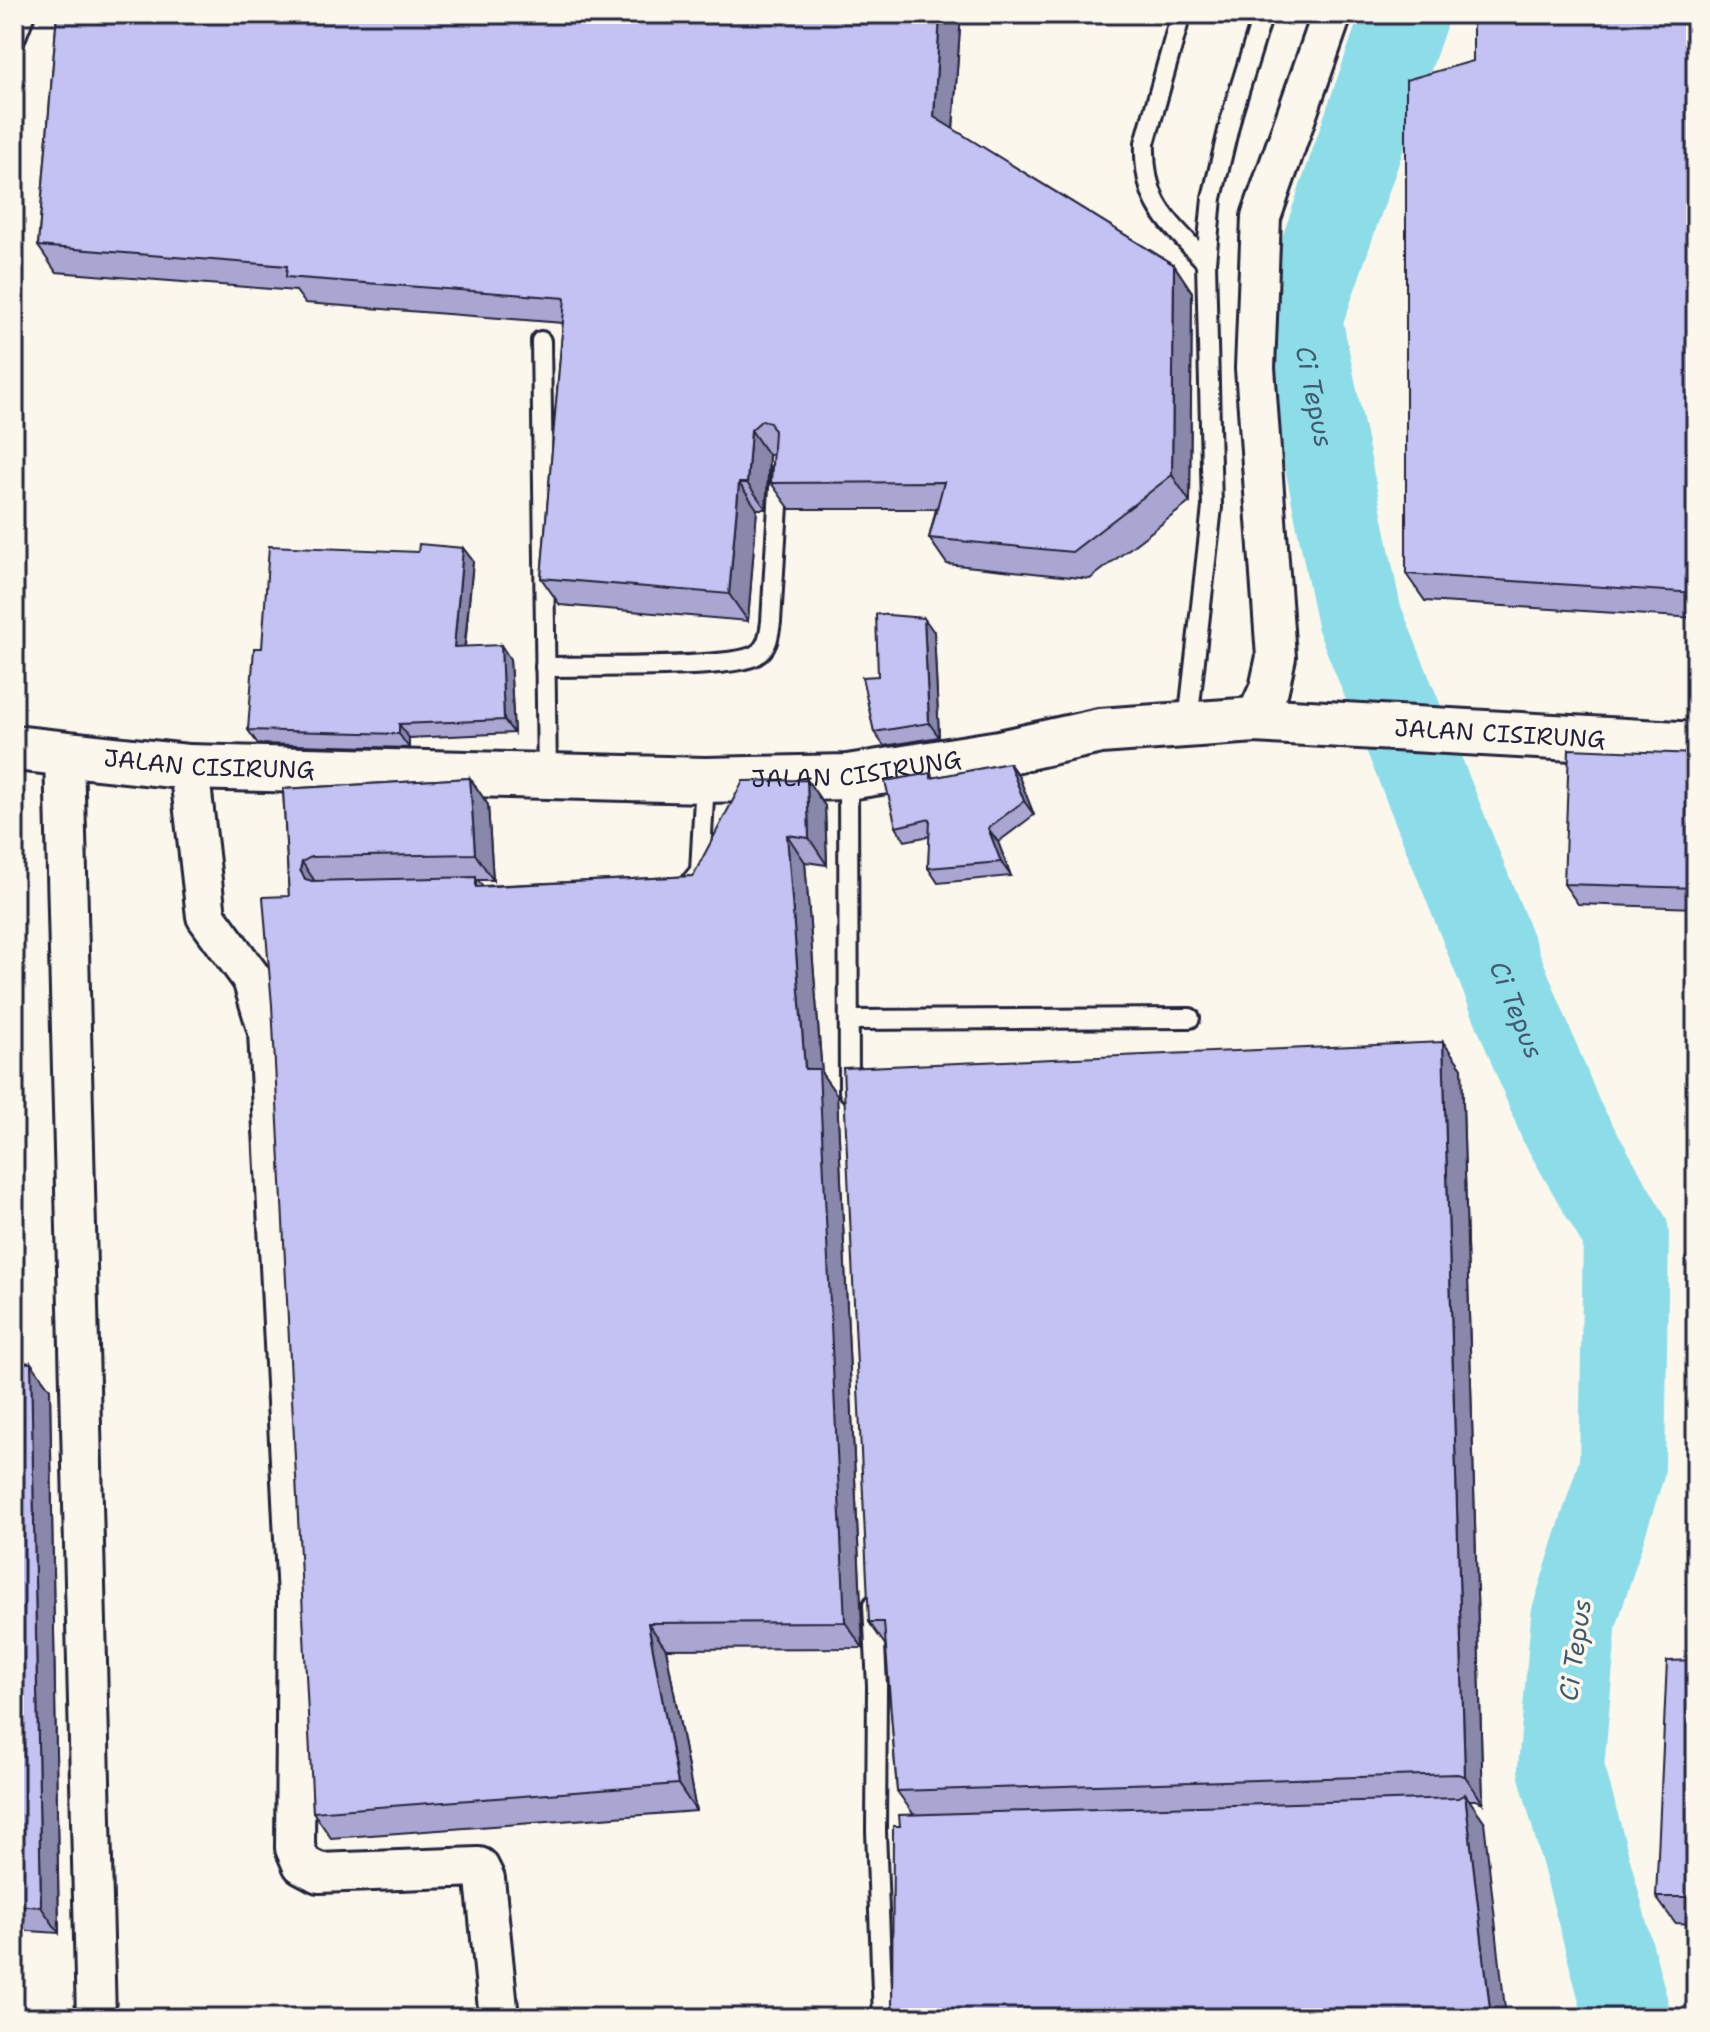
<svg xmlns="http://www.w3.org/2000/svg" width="1710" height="2032" font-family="'Shantell Sans',sans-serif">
<rect width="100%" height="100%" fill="#fbf7ec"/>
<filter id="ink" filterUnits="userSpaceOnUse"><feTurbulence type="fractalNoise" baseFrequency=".0125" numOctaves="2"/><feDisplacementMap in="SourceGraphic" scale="16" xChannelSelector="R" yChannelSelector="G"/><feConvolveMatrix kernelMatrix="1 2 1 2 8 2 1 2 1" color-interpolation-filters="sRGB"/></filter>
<g filter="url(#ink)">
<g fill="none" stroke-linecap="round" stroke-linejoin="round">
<path stroke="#8ddde9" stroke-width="86" id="s1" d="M1405 14 1299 320 1359 617 1561 1121 1626 1234 1622 1467 1574 1618 1561 1768 1628 2018"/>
<defs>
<g id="lane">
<path d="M1181 14 1145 143C1143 205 1167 219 1206 262"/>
<polyline points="14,42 25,14"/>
<polyline points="541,341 547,775"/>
<path d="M545 667C583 666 732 670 756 655 768 648 769 635 771 622L780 472"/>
<polyline points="1188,723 1212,507 1206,262 1212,198 1232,114 1263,14"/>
<polyline points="848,778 849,1092"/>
<polyline points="691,882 700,871 705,780"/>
<polyline points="849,1020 1190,1018"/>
<polyline points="873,1605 877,1686 876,1831 883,2018"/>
</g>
<g id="street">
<polyline points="1255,720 1269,689 1276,657 1255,368 1261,217 1332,14"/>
<polyline points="64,754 96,2018"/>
<polyline points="189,767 206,916 252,979 268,1032 297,1597 295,1848 302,1864 319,1873 479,1867 485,1879 499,2018"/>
</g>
<g id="secondary">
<path id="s2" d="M14 748 189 767 705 780 848 777 1000 753 1100 731 1255 720 1696 745"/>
</g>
</defs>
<use href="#lane" stroke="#22223b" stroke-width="24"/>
<use href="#street" stroke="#22223b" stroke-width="44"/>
<use href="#secondary" stroke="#22223b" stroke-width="50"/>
<use href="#lane" stroke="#fbf7ec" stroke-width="18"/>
<use href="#street" stroke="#fbf7ec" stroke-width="38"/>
<use href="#secondary" stroke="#fbf7ec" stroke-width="44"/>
</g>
<g fill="#a9a6d1" stroke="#22223b" stroke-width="2">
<polygon points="57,14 961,14 953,129 1174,265 1192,292 1190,502 1090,579 947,564 929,538 936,509 790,509 771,483 773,453 769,456 766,509 757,509 748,621 560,605 541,578 563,323 305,303 296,291 56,272 38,246"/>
<polygon points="1696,14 1696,618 1425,601 1406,574"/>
<polygon points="463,548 473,561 465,647 510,659 514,733 409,738 409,748 258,744 248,730 262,648 418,552"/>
<polygon points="934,632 939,737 884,746 874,732 878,676"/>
<polygon points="1696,754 1696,908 1578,904 1564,884"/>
<polygon points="1009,763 1019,777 1034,815 998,842 1011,876 938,883 928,868 930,836 905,841 896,827 931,773 934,778"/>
<polygon points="470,778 488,805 493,880 478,880 482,886 693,876 807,780 825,806 827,865 805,862 822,1074 837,1095 863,1648 666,1649 696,1811 331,1838 313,1812 289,896 283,789"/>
<polygon points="1443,1042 1462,1068 1483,1803 1476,1800 1469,1800 1484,1821 900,1826 914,1815 897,1791 886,1646 869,1622"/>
<polygon points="14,1362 31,1363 50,1389 59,1933 14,1930"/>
<polygon points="1696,1660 1696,1924 1675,1923 1656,1897"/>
</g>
<g fill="#8987aa" stroke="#22223b" stroke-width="2">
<polygon points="940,14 961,14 952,143 934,117"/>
<polygon points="1174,265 1192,292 1190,502 1172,475"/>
<polygon points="751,430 769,456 766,509 747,483"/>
<polygon points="739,483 757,509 748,621 729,594"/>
<polygon points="463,548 473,561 463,661 454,647"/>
<polygon points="14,596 17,599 14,617"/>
<polygon points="924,618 934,632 939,737 929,723"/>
<polygon points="501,645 510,659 514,733 504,720"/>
<polygon points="399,724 409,738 409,748 399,734"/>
<polygon points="1009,763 1019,777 1034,815 1024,801"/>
<polygon points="470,778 488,805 493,880 475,854"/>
<polygon points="807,780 825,806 827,865 809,838"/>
<polygon points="988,828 998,842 1011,876 1001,862"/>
<polygon points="787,835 805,862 822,1074 837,1095 863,1648 845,1622 805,1069"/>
<polygon points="302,862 320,889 305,879 300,870"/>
<polygon points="1443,1042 1462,1068 1483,1803 1465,1776"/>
<polygon points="31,1363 50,1389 59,1933 41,1907"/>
<polygon points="648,1623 666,1649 696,1811 678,1784"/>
<polygon points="1465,1794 1484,1821 1506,2018 1491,2018"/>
</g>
<g fill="#c4c1f3" stroke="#22223b" stroke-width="2">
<polygon points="57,14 940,14 934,117 1174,265 1172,475 1072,552 929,538 944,482 771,483 774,431 770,422 762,420 751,430 747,483 739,483 729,594 541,578 565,298 286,277 287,266 38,246"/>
<polygon points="1473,14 1696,14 1696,593 1406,574 1406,80 1473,61"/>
<polygon points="419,544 463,548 454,647 501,645 504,720 399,724 399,734 248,730 254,648 262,648 269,546 418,552"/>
<polygon points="876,614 924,618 929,723 874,732 862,677 878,676"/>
<polygon points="1569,749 1696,754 1696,888 1564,884"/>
<polygon points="1009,763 1024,801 988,828 1001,862 928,868 930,819 896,827 885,781 931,773 931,778"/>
<polygon points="470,778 475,854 311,857 302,862 300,870 305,879 312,881 476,877 476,887 693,876 743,781 807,780 809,838 787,835 805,1069 819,1069 845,1622 648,1623 678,1784 313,1812 272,1005 263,897 289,896 283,789"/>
<polygon points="1443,1042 1465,1776 1457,1774 897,1791 884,1622 869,1622 843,1068"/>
<polygon points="14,1362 31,1363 41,1907 14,1905"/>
<polygon points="1696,1660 1696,1897 1656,1897 1667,1661"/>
<polygon points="1465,1794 1491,2018 892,2018 893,1826 900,1826 899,1815 1458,1798"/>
<polygon points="472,2010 474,2018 450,2018 450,2011"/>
</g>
</g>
<g text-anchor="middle" stroke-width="7" stroke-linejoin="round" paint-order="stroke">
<g font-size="24" fill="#22223b" stroke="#fbf7ec">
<text dy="8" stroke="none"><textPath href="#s2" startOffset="1492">JALAN CISIRUNG</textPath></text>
<text dy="8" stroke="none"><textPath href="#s2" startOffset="196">JALAN CISIRUNG</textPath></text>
<text dy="8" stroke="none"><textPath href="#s2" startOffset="844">JALAN CISIRUNG</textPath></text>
</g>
<g font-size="26" font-style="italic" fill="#425a6f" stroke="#fbf7ec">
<text dy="9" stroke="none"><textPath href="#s1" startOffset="402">Ci Tepus</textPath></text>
<text dy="9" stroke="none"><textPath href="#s1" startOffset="1050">Ci Tepus</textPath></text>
<text transform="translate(1575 1650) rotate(-82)" y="9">Ci Tepus</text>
</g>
</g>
<rect width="1710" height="2032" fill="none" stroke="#fbf7ec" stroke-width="48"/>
<rect x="24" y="24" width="1662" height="1984" fill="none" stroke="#22223b" stroke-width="3" filter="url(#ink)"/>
</svg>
